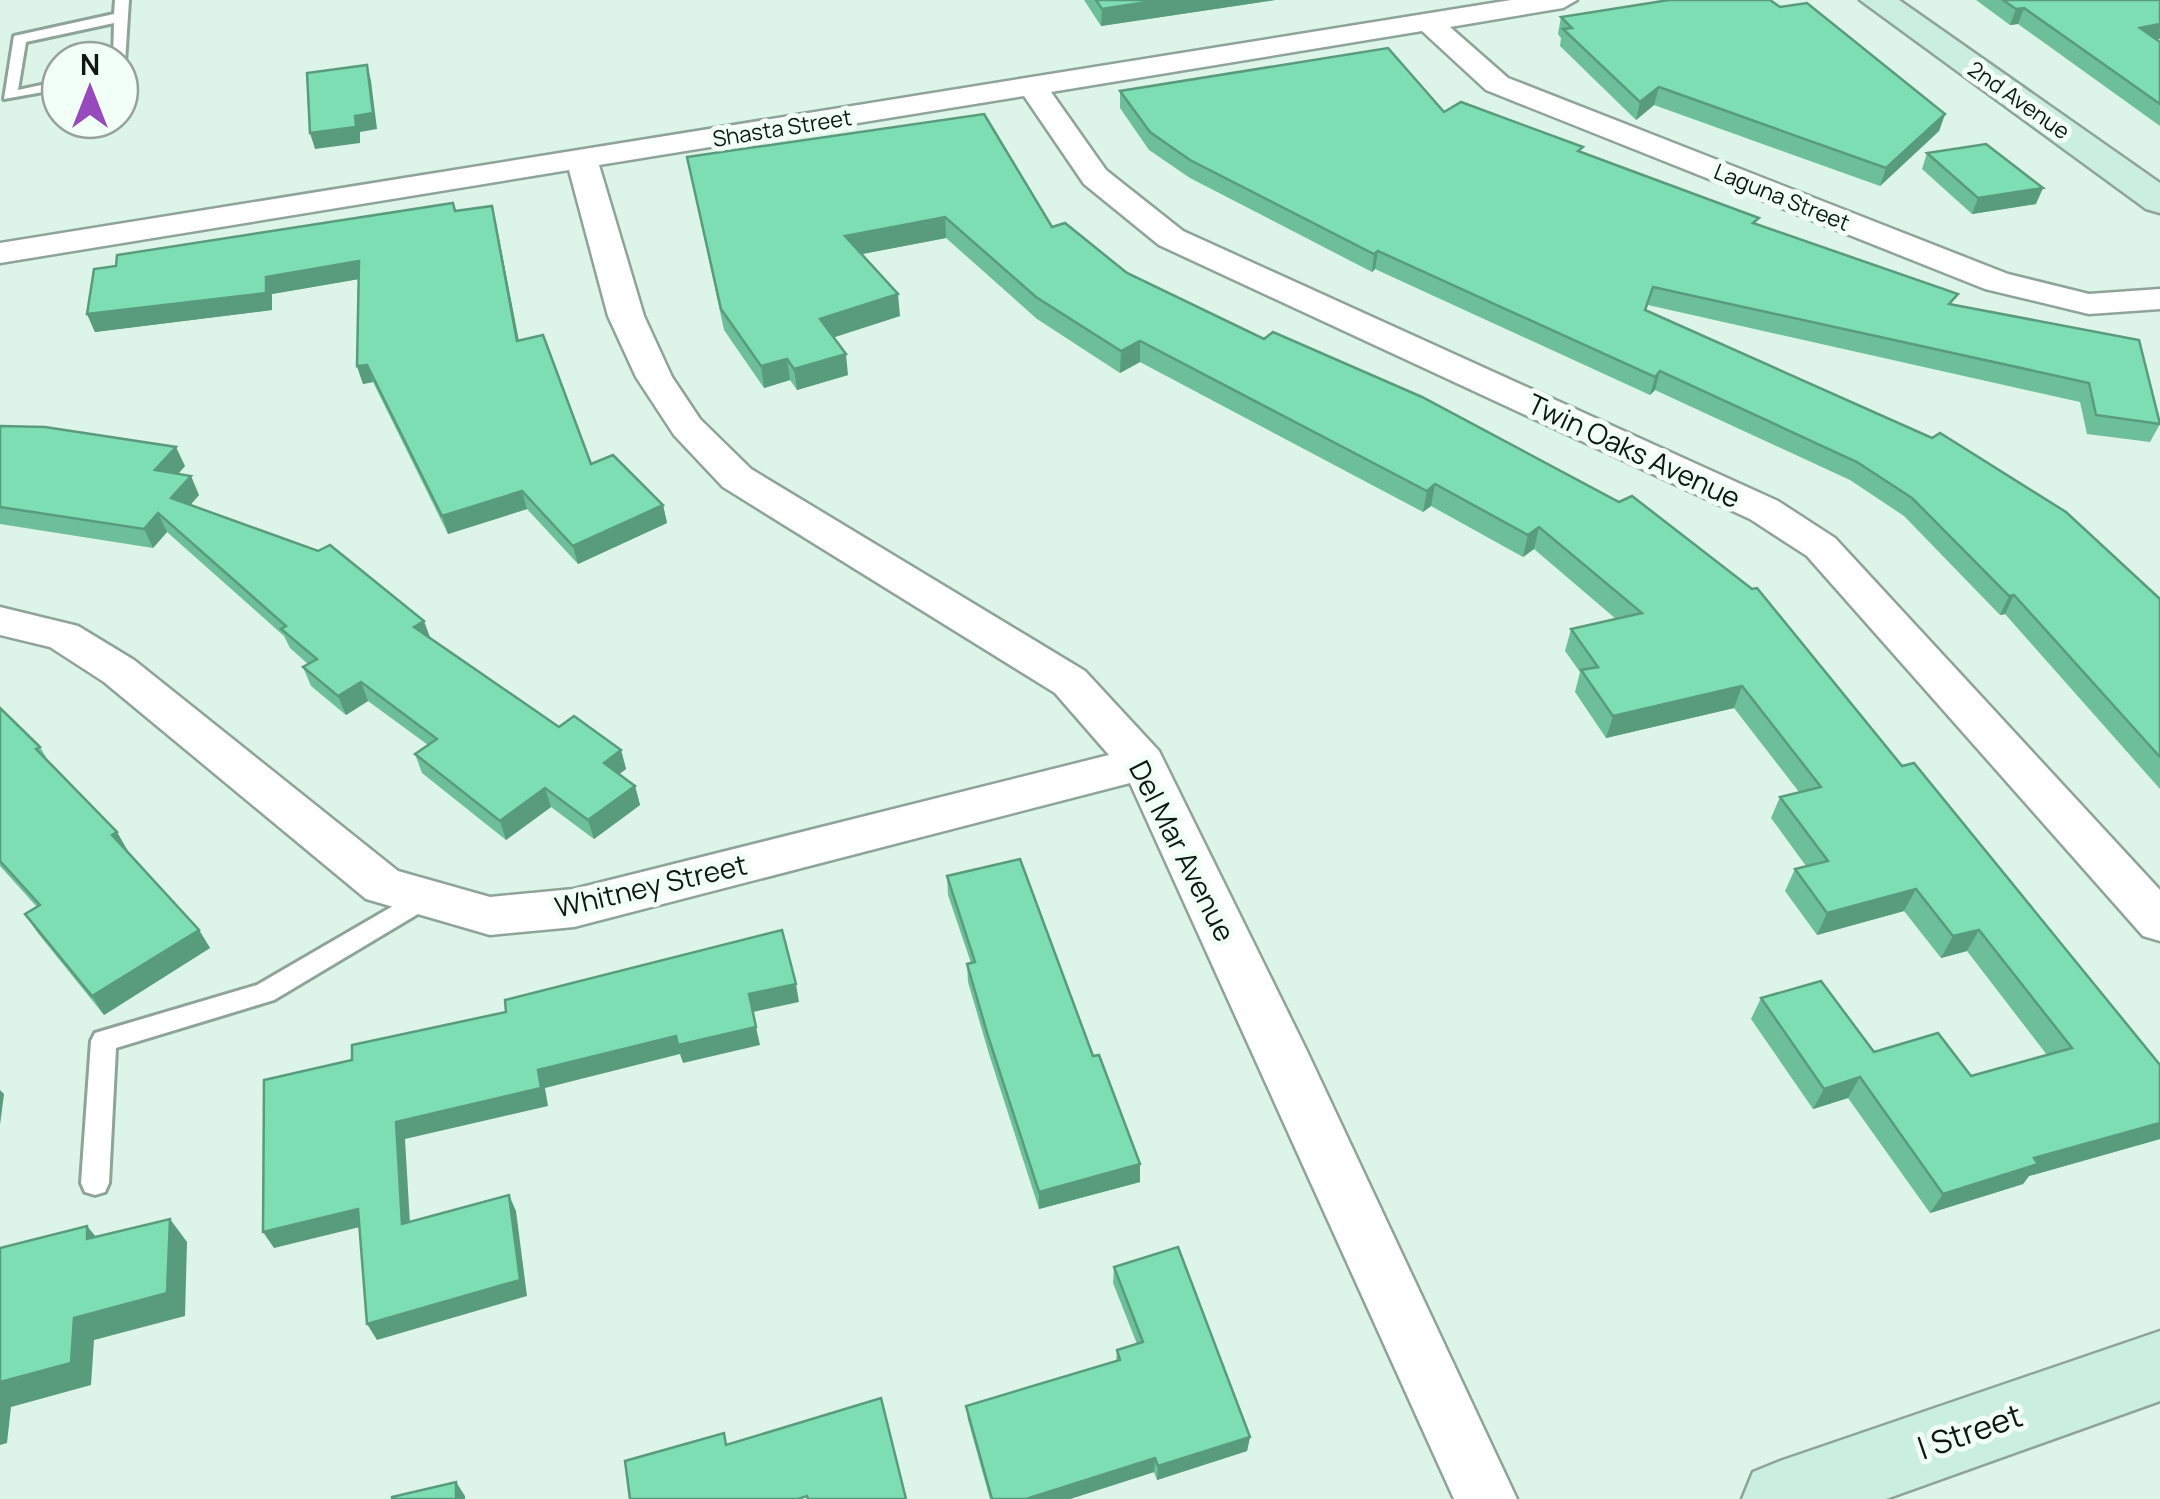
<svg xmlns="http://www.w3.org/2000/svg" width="2160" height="1499" font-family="Manrope,sans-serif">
<rect width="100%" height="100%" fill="#ddf4e8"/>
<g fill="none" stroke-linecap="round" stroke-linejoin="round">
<defs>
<g id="lane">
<polygon points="115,0 129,0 125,63 113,60 114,23 26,42 18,90 60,81 60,89 4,99 14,36 114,14"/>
<polygon points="424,888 433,891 436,898 433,905 274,1000 116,1048 109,1183 105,1192 95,1195 85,1192 81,1183 91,1041 95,1033 257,985"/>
</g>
<polygon id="street" points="1511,0 1577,0 1563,8 1450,27 1508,78 2008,274 2089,294 2160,289 2160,309 2089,314 1985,289 1486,90 1422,31 1051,92 1106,170 1183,231 1778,501 1835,538 2160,890 2160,941 2143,936 1807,556 1750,519 1159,245 1084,184 1024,96 599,165 644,316 672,377 700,419 751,469 1085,671 1159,751 1306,1049 1517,1499 1454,1499 1130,783 574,927 490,935 366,899 104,682 50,647 0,635 0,607 78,626 134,660 398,871 490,897 574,889 1109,755 1055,693 723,487 674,435 636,377 608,316 569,170 0,263 0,243"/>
<g id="secondary">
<polygon points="1860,0 1899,0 2160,183 2160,213 2146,209"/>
<polygon points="2160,1331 2160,1401 1886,1499 1742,1499 1753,1472 1780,1461"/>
</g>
</defs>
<use href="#lane" stroke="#8ea498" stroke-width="6"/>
<use href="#street" stroke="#8ea498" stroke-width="5"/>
<use href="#secondary" stroke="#8ea498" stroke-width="5"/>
<use href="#lane" fill="#fff" fill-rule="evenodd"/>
<use href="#street" fill="#fff" fill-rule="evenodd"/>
<use href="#secondary" fill="#caefe0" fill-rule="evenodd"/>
</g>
<g fill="#6cbf9a">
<polygon points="1084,0 1275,0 1101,26"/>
<polygon points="1976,0 2160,0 2157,40 2160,42 2160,126 2018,24 2010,25"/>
<polygon points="1780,7 1945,114 1939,131 1880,186 1654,105 1636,120 1560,46 1561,38 1558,34 1561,17"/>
<polygon points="1120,91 1444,112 1582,152 1954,305 2160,424 2150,442 2087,434 2080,402 1648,305 1646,310 2160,599 2160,789 2005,614 2000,615 1904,516 1850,480 1655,390 1650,395 1375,269 1372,272 1190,178 1149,150 1120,108"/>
<polygon points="1927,153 2036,204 1972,214 1922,169"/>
<polygon points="687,157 1052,227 1127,273 1264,339 1902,766 2160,1065 2160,1139 2029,1176 2023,1184 1930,1213 1848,1098 1813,1109 1751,1019 1761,998 1874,1052 1971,1076 2047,1055 1967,951 1941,958 1904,911 1817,935 1785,891 1795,869 1806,866 1771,818 1780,797 1799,792 1734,708 1606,738 1575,692 1580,672 1565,651 1571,629 1616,619 1534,549 1523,557 1431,506 1423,512 1140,362 1120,373 1037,319 946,238 861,254 900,316 833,337 848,375 797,390 790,380 764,388 724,330"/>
<polygon points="456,211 496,223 519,341 591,464 663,505 667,523 578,564 527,509 448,534 373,382 363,384 357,366 359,279 272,294 272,310 95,332 87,314 116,266"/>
<polygon points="0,426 185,466 178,474 199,495 190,505 430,638 559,727 621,750 626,769 619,774 635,786 640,805 594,839 551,807 506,840 422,773 415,754 428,745 368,701 346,715 311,686 303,667 308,664 290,648 284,636 167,532 153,548 0,524"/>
<polygon points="0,708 40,747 50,764 199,930 210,948 104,1015 37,932 25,914 37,907 0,866"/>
<polygon points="947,876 1093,1056 1140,1164 1140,1182 1039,1209 989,1054 968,982 967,964 971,963 948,895"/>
<polygon points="1114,1267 1250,1437 1247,1451 1157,1480 1154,1472 1070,1499 990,1499 968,1420 966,1406 1116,1362 1117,1350 1137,1344 1113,1283"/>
</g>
<g fill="#589b7d">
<polygon points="1160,0 1275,0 1101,26 1102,9"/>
<polygon points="2024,8 2018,24 2010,25 2016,9"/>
<polygon points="2160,24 2160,39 2133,44 2140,28"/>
<polygon points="367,65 371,81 377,129 360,132 360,143 315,149 310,133"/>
<polygon points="1659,87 1654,105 1636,120 1640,102"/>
<polygon points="1945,114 1939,131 1880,186 1886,168"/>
<polygon points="2043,188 2036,204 1972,214 1978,198"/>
<polygon points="492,206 496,223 522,358 517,341"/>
<polygon points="945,217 946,238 847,257 845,236"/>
<polygon points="1378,251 1375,269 1372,272 1374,254"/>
<polygon points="359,261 365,278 272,294 272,310 95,332 87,314 266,277"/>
<polygon points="898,294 900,316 823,341 820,319"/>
<polygon points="1140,341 1140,362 1120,373 1121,351"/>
<polygon points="846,354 848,375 797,390 794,369"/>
<polygon points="787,359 790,380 764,388 761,366"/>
<polygon points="367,365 373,382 363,384 357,366"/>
<polygon points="1660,371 1655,390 1650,395 1655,377"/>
<polygon points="176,447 185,466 164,489 155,470"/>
<polygon points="191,476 199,495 180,517 171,498"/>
<polygon points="1435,484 1431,506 1423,512 1427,491"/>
<polygon points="522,491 527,509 448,534 442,516"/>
<polygon points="663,505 667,523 578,564 573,546"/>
<polygon points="158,513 167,532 153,548 144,529"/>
<polygon points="1539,527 1534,549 1523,557 1528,535"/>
<polygon points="2014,595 2005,614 2000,615 2009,596"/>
<polygon points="424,621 431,640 414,627"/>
<polygon points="361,682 368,701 346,715 338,696"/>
<polygon points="1742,686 1734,708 1606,738 1613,716"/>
<polygon points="621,750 626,769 609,782 604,763"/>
<polygon points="635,786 640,805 594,839 588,820"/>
<polygon points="545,788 551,807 506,840 500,821"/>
<polygon points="117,832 128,851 112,835"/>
<polygon points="1916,889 1904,911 1817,935 1827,913"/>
<polygon points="199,930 210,948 104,1015 92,996"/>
<polygon points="1979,930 1967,951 1941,958 1953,936"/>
<polygon points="796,984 799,1002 753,1012 749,994"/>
<polygon points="756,1027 760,1045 683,1063 680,1054 545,1088 548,1106 405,1139 411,1241 402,1224 396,1122 538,1070 676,1036"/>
<polygon points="1860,1077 1848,1098 1813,1109 1824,1089"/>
<polygon points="0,1090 4,1094 0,1125"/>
<polygon points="2160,1123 2160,1139 2029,1176 2023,1184 1930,1213 1943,1194 2034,1158"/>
<polygon points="1140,1164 1140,1182 1039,1209 1039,1192"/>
<polygon points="509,1195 516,1211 527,1296 377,1340 367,1324"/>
<polygon points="358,1209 368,1225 274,1248 263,1232"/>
<polygon points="170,1219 187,1242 185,1316 94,1340 91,1385 11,1407 7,1443 0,1445 0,1382 74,1318"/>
<polygon points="87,1226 106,1249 87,1239"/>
<polygon points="1250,1437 1247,1451 1157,1480 1158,1466"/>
<polygon points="1155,1458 1154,1472 1070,1499 1026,1499"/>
<polygon points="456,1482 465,1496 465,1499 456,1499"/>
</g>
<g fill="#7edeb3" stroke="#589b7d" stroke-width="2.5">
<polygon points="1096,0 1160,0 1102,9"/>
<polygon points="1669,0 1770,0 1780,7 1807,3 1945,114 1886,168 1659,87 1640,102 1563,29 1572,28 1561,17"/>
<polygon points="2003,0 2160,0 2160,24 2140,28 2160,42 2160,104 2024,8 2016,9"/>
<polygon points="1388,48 1444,112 1461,102 1583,147 1578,151 1759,218 1753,223 1958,294 1949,304 2139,340 2160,424 2096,415 2089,383 1653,287 1645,310 1932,438 1940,433 2066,512 2160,599 2160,757 2014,595 2009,596 1912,498 1857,462 1660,371 1655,377 1378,251 1374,254 1190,160 1150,132 1120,91"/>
<polygon points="367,65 373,113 355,116 356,127 310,133 307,73"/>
<polygon points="984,114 1052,227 1065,223 1127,273 1264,339 1273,332 1422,397 1619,502 1632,496 1752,589 1757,588 1902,766 1914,763 2160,1065 2160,1123 2034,1158 2038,1164 1943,1194 1860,1077 1824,1089 1761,998 1821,981 1874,1052 1938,1033 1971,1076 2072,1048 1979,930 1953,936 1916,889 1827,913 1795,869 1828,861 1780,797 1821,787 1742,686 1613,716 1581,670 1598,667 1571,629 1642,613 1539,527 1528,535 1435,484 1427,491 1140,341 1121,351 1036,297 945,217 845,236 898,294 820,319 846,354 794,369 787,359 761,366 721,309 687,157"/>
<polygon points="1986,144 2043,188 1978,198 1927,153"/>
<polygon points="453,203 455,211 492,206 517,341 543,335 591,464 613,455 663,505 573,546 522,491 442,516 367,365 357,366 359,261 266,277 266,293 87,314 94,269 116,266 117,255"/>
<polygon points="0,426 45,427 176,447 155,470 191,476 171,498 318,551 330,545 424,621 414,627 559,727 574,716 621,750 604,763 635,786 588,820 545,788 500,821 415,754 437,739 361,682 338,696 303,667 317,659 281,629 286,626 158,513 144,529 0,507"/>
<polygon points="0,708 40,747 36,749 117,832 112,835 199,930 92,996 25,914 40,905 0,861"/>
<polygon points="1020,859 1093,1056 1099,1055 1140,1164 1039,1192 988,1036 967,964 975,962 947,876"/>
<polygon points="782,930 796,984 749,994 756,1027 678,1045 676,1036 538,1070 541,1088 396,1122 402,1224 509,1195 520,1280 367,1324 358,1209 263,1232 264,1080 352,1060 352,1045 506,1012 505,1000"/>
<polygon points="170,1219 167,1293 74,1318 71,1363 0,1382 0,1248 87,1226 87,1239"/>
<polygon points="1178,1247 1250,1437 1158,1466 1155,1458 1026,1499 992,1499 966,1406 1120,1360 1117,1350 1143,1342 1114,1267"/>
<polygon points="881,1398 906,1499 808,1499 807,1496 798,1499 630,1499 625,1461 724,1433 726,1445"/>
<polygon points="456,1482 456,1499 392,1499 392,1497"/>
</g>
<g text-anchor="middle" stroke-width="10" stroke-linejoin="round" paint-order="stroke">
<g font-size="22" fill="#0f1713" stroke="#f1fff7">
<text transform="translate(2019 100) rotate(35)" y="8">2nd Avenue</text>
<text transform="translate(782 128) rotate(-9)" y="8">Shasta Street</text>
<text transform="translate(1782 197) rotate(22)" y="8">Laguna Street</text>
</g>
<g font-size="28" fill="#0f1713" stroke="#f1fff7">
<text transform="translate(1634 451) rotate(25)" y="10">Twin Oaks Avenue</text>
<text transform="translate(1182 851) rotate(63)" y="10">Del Mar Avenue</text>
<text transform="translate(651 886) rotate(-13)" y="10">Whitney Street</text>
</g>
<g font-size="32" fill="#0f1713" stroke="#f1fff7">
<text transform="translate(1970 1432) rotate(-19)" y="11">I Street</text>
</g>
</g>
<g transform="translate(90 90)"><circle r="48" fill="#f1fff7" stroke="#97a29c" stroke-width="2.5"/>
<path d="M0-8L18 38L0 25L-18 38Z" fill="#964abc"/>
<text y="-15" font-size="28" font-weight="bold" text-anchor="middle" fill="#0f1713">N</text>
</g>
</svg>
